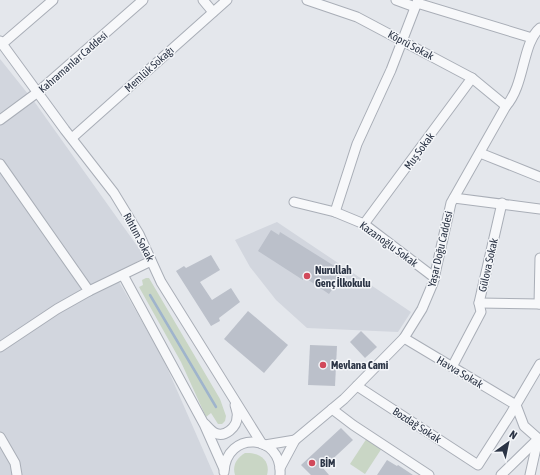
<svg xmlns="http://www.w3.org/2000/svg" width="540" height="475" font-family="'Asap Condensed',sans-serif">
<rect width="100%" height="100%" fill="#e4e7ec"/>
<g fill="#d2d6de">
<polygon points="0,59 36,104 145,257 115,275 162,356 214,475 0,475"/>
<polygon points="277,222 411,312 398,332 307,328 276,300 250,267 235,240"/>
</g>
<g fill="#c9d6c5">
<polygon points="146,278 149,278 220,399 226,416 225,421 222,424 218,424 211,413 206,417 181,362 139,287 143,285 142,280"/>
<polygon points="367,438 382,448 365,474 350,464"/>
<path d="M245 453C259 452 271 460 267 475H235C232 465 237 458 245 453Z"/>
</g>
<g fill="none" stroke-linecap="round" stroke-linejoin="round">
<polyline stroke="#9fb4cc" stroke-width="2.5" points="150,295 216,407"/>
</g>
<g fill="#bbc0ca">
<polygon points="271,230 279,235 280,232 344,272 329,294 304,277 303,280 258,251"/>
<polygon points="211,255 220,270 200,282 212,300 231,288 240,302 219,318 220,321 211,326 176,271 184,266 186,268"/>
<polygon points="248,311 288,345 264,373 224,339"/>
<polygon points="361,331 377,347 365,358 350,342"/>
<polygon points="310,345 337,346 335,386 308,385"/>
<polygon points="341,428 353,440 323,468 329,475 311,475 301,465"/>
<polygon points="387,460 397,466 398,465 413,475 377,475"/>
</g>
<g fill="none" stroke-linecap="round" stroke-linejoin="round">
<defs>
<g id="minor">
<polyline points="203,0 213,12"/>
<polyline points="307,0 357,17 472,78 506,106"/>
<polyline points="396,0 415,7"/>
<polyline points="417,3 532,38"/>
<polyline points="0,41 65,130 114,193 139,234 161,282 262,444"/>
<polyline points="2,44 53,0"/>
<polyline points="0,120 38,92 143,0"/>
<polyline points="72,138 227,0"/>
<polyline points="480,153 540,177"/>
<polyline points="0,164 89,291"/>
<polyline points="454,198 540,209"/>
<polyline points="294,202 335,212 364,224 435,278"/>
<polyline points="335,212 357,144 391,70 418,0"/>
<polyline points="364,224 472,78"/>
<polyline points="123,275 204,424 224,469"/>
<polyline points="479,303 540,304"/>
<polyline points="539,304 540,258"/>
<polyline points="404,338 516,405 524,426 540,440"/>
<polyline points="0,347 57,309 89,291 151,261"/>
<polyline points="452,367 481,312 479,303 502,203"/>
<polyline points="357,386 478,465 510,415 540,364"/>
<polyline points="332,409 353,425 429,475"/>
<path d="M205 424C208 427 211 431 215 433 225 438 237 427 237 417 238 414 236 409 235 405"/>
<polyline points="0,437 15,463 17,475"/>
<polyline points="265,445 295,440"/>
<path d="M280 468 295 440 344 399 404 338 422 309 433 283 451 203 506 106C525 85 522 43 540 28"/>
<path d="M224 472C226 430 283 433 280 475"/>
<polyline points="501,475 538,439"/>
<polyline points="530,475 538,439"/>
</g>
</defs>
<use href="#minor" stroke="#a9aeb7" stroke-width="11"/>
<use href="#minor" stroke="#f7f8fa" stroke-width="9"/>
</g>
<g fill="#d1495b" stroke="#f4f6f9" stroke-width="1.5">
<circle cx="307" cy="276" r="4"/>
<circle cx="323" cy="365" r="4"/>
<circle cx="312" cy="463" r="4"/>
</g>
<g text-anchor="middle" stroke-width="3" stroke-linejoin="round" paint-order="stroke">
<g font-size="11" fill="#2b3445" stroke="#f4f6f9">
<text transform="translate(411 45) rotate(28)" y="4">Köprü Sokak</text>
<text transform="translate(73 62) rotate(-41)" y="4">Kahramanlar Caddesi</text>
<text transform="translate(149 69) rotate(-42)" y="4">Memlük Sokağı</text>
<text transform="translate(419 151) rotate(-54)" y="4">Muş Sokak</text>
<text transform="translate(139 237) rotate(62)" y="4">Rıhtım Sokak</text>
<text transform="translate(389 244) rotate(36)" y="4">Kazanoğlu Sokak</text>
<text transform="translate(440 249) rotate(-77)" y="4">Yaşar Doğu Caddesi</text>
<text transform="translate(488 265) rotate(-77)" y="4">Gülova Sokak</text>
<text transform="translate(460 372) rotate(31)" y="4">Havva Sokak</text>
<text transform="translate(417 425) rotate(33)" y="4">Bozdağ Sokak</text>
</g>
<g font-size="11" font-weight="bold" fill="#2b3445" stroke="#f4f6f9" text-anchor="start">
<text x="315" y="274">Nurullah<tspan x="315" dy="13">Genç İlkokulu</tspan></text>
<text x="331" y="369">Mevlana Cami</text>
<text x="320" y="467">BİM</text>
</g>
</g>
<g transform="translate(508 443) rotate(33)" stroke="#f4f6f9" stroke-width="3" paint-order="stroke">
<path d="M0-3L7 15L0 10L-7 15Z" fill="#2b3445"/>
<text y="-6" font-size="11" font-weight="bold" text-anchor="middle" fill="#2b3445">N</text>
</g>
</svg>
